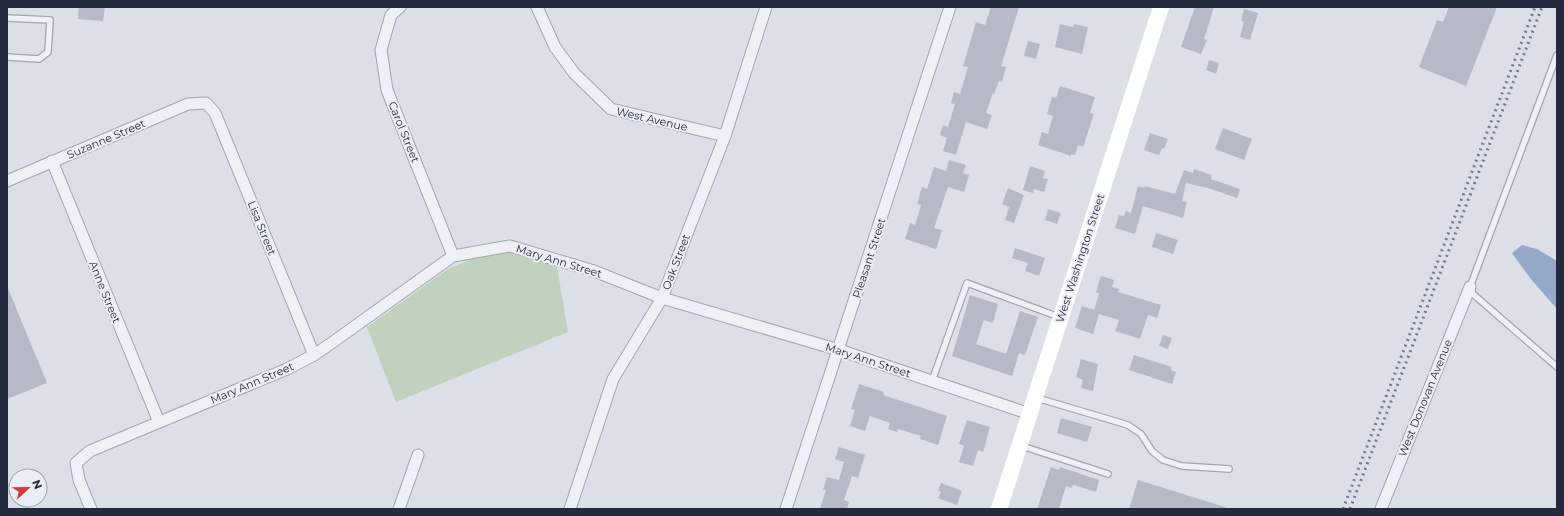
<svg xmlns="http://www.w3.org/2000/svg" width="1564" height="516" font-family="Montserrat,sans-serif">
<rect width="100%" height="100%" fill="#dcdfe7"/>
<polygon fill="#c0d1bd" points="508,252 557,267 568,332 396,402 367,327 448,269 474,258"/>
<polygon fill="#95a8c9" points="1522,245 1537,249 1557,261 1557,309 1530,278 1512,253"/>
<g fill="#b6bac7">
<polygon points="79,7 105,7 103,21 78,19"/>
<polygon points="991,7 1019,7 1001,66 1006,67 1002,82 999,81 994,94 993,93 986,113 992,115 987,129 966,122 956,155 943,151 947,138 940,135 943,125 948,127 955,104 951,103 954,92 960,94 968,67 963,66 976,22 985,25"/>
<polygon points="1195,7 1214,7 1204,39 1207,40 1201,54 1181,47"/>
<polygon points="1449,7 1497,7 1466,86 1419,67 1437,20 1443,22"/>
<polygon points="1244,9 1258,13 1250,40 1240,37 1244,22 1241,21"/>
<polygon points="1060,24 1073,27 1074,24 1088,27 1082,54 1055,47"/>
<polygon points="1028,41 1040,44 1036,59 1024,56"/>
<polygon points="1209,60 1219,63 1216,74 1206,70"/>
<polygon points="1060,86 1095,97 1090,113 1094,114 1083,147 1078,145 1075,155 1071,154 1071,156 1038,145 1042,132 1048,134 1053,116 1047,114 1052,97 1056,98"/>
<polygon points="1223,128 1252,139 1244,160 1215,149"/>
<polygon points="1150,133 1168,139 1164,149 1162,148 1159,155 1144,150"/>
<polygon points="949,160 966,165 963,173 969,175 964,192 948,187 934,228 942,230 936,249 905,239 910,223 915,225 921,205 917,204 922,187 927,189 934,167 946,171"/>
<polygon points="1030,166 1045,171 1043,178 1048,179 1044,192 1034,189 1033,193 1023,190"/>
<polygon points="1194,169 1212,175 1211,179 1240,189 1237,198 1208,188 1186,183 1182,201 1187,202 1183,218 1143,206 1135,234 1115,228 1119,215 1124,216 1126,211 1131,213 1138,186 1144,188 1145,186 1175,194 1184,170 1193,173"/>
<polygon points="1008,188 1024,195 1014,223 1005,220 1009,207 1002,204"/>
<polygon points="1048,209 1061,213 1057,224 1045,220"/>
<polygon points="1156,233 1178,240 1173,254 1152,247"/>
<polygon points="1015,248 1045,258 1039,276 1025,271 1028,263 1012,258"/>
<polygon points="1101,276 1114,280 1112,287 1119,289 1118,292 1161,305 1157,318 1148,315 1140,339 1115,331 1119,320 1099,314 1093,334 1075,328 1082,306 1094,310 1099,294 1096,292"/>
<polygon points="7,286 47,383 7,399"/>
<polygon points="970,295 998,304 993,323 984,320 976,344 1006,354 1020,311 1038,317 1025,355 1019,353 1012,376 952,356"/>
<polygon points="1163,335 1172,338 1168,349 1159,346"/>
<polygon points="1134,355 1172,367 1171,370 1176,372 1172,384 1129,370"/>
<polygon points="1081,359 1098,364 1093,391 1081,388 1083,380 1076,377"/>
<polygon points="859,384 884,392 883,395 947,416 938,445 920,439 921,436 898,429 897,432 888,429 890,423 870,416 865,431 850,426 855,410 851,409"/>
<polygon points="1061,418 1092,427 1087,442 1057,433"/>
<polygon points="967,420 990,427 983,452 978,450 973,466 959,462 964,446 959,444"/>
<polygon points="839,447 865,455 858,478 852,476 844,500 849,502 847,509 820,509 826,490 823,490 827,477 839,480 844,462 835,459"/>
<polygon points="1051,467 1059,470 1060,467 1099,480 1096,492 1073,485 1072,488 1066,486 1059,509 1037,509"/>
<polygon points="1138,480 1225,507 1225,509 1129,509"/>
<polygon points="941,483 962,491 957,505 938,498 941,492 938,490"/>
</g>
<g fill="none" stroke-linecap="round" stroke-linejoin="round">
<defs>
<g id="lane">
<polyline points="7,18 50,20 48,52 39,59 7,57"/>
<polyline points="1557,55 1470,287 1473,294 1557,367"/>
<polyline points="932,381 967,283 1059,317"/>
<polyline points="1037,398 1128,425 1141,434 1152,451 1163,460 1182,466 1229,469"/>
<polyline points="1022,446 1108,474"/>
</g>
<g id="street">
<polyline points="400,7 391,15 381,50 387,90 453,256"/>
<polyline points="537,7 555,47 574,73 611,109 725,136"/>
<polyline points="52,161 159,422"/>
<polyline points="7,181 188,104 206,103 215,113 314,355"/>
<polyline points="91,509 79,480 76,463 90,451 287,369 314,355 333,342 453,256 510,246 594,271 662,298 839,350 1030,414"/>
<polyline points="399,509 418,455"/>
<polyline points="570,509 613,379 662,298 725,136 766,7"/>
<polyline points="786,509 950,7"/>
<polyline points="1381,509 1470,287"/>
</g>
</defs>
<use href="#lane" stroke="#a1a5b1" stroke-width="8"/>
<use href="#street" stroke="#a1a5b1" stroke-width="13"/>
<use href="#lane" stroke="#eff0f5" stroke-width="5.5"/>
<use href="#street" stroke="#eff0f5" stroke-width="11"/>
<polyline stroke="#fff" stroke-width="16" points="999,509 1161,7"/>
<g stroke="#757c91" stroke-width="3" stroke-dasharray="2 4" stroke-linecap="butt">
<polyline points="1343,509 1535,7"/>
<polyline points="1350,509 1542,7"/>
</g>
</g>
<g text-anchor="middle" stroke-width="4" stroke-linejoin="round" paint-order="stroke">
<g font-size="11" fill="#252b3e" stroke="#eceef5">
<text transform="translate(652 119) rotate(13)" y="4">West Avenue</text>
<text transform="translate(404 132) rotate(68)" y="4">Carol Street</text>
<text transform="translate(106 139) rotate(-23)" y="4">Suzanne Street</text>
<text transform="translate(262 228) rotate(68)" y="4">Lisa Street</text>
<text transform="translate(869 258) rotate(-72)" y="4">Pleasant Street</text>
<text transform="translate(1080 258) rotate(-72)" y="4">West Washington Street</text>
<text transform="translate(559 261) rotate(17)" y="4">Mary Ann Street</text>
<text transform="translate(676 262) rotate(-69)" y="4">Oak Street</text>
<text transform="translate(105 292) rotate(68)" y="4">Anne Street</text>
<text transform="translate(868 360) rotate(18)" y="4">Mary Ann Street</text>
<text transform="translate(252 383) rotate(-23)" y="4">Mary Ann Street</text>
<text transform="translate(1425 398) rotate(-68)" y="4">West Donovan Avenue</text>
</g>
</g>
<rect width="1564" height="516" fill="none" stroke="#252b3e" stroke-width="16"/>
<g transform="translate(28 488) rotate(68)"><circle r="19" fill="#eceef5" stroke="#9ca0ac"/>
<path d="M0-3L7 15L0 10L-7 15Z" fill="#d43a3d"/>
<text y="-6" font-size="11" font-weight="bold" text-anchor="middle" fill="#252b3e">N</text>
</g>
</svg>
